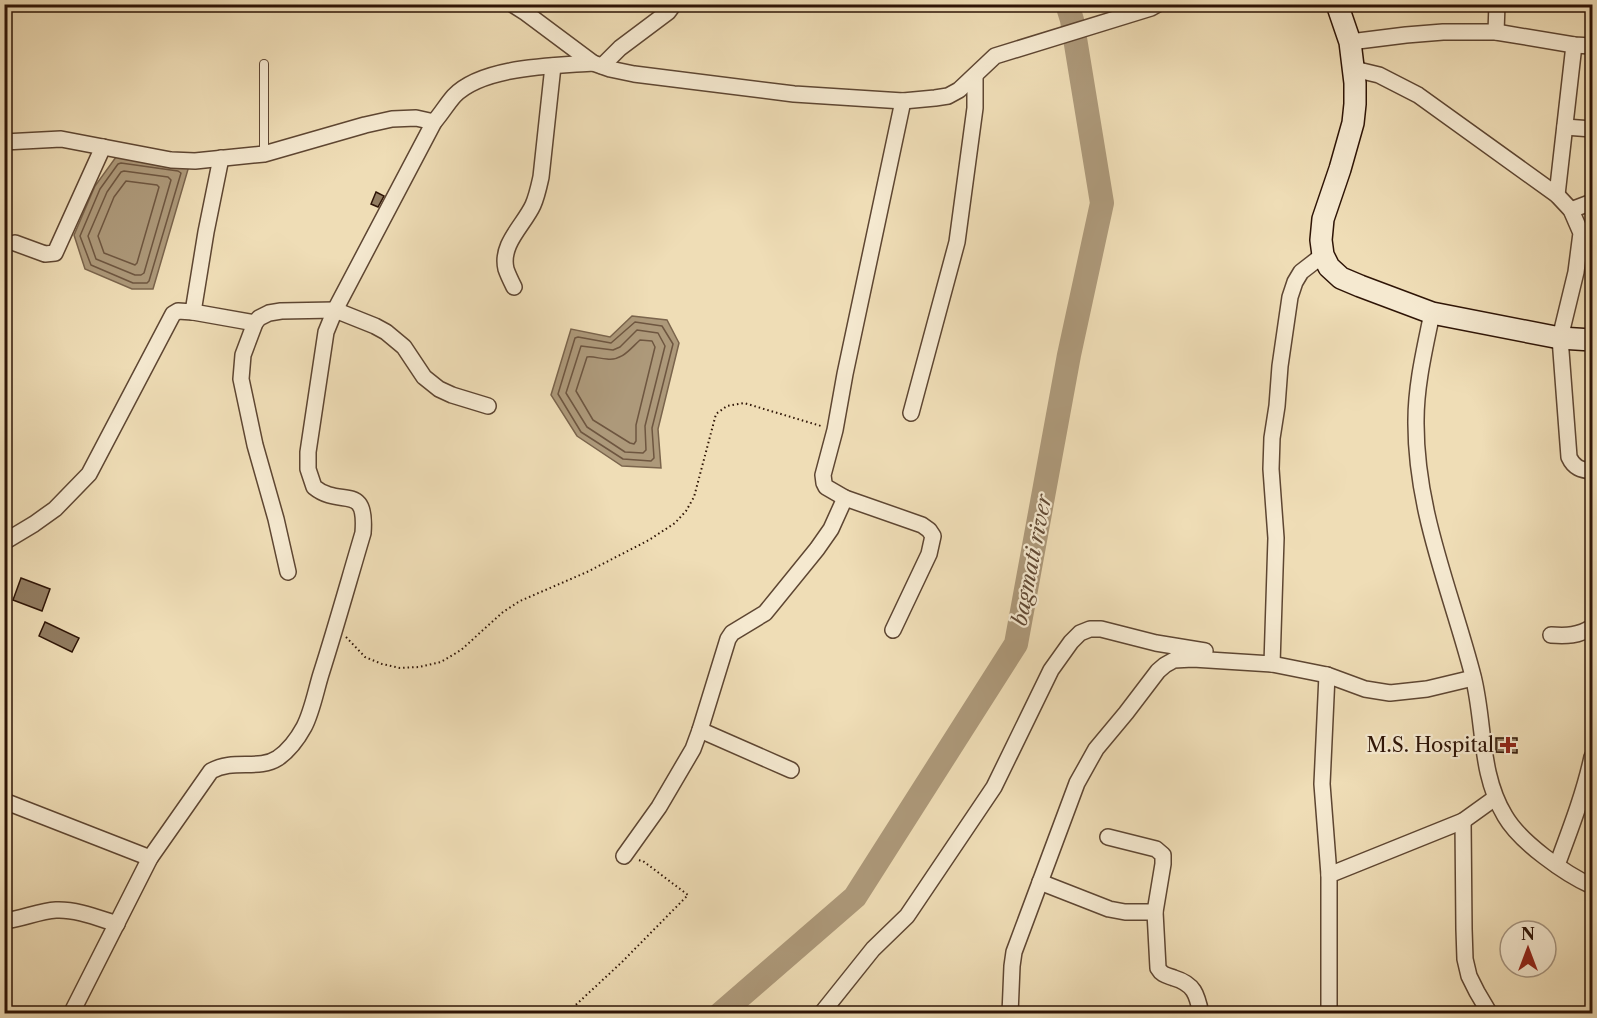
<svg xmlns="http://www.w3.org/2000/svg" width="1597" height="1018" font-family="'Libre Caslon Text',serif">
<rect width="100%" height="100%" fill="#efddb6"/>
<filter id="stains"><feTurbulence type="fractalNoise" baseFrequency=".00333" numOctaves="4"/><feColorMatrix values="0 0 0 0 .2 0 0 0 0 .09 0 0 0 0 .02 0 0 0 .5 -.17"/></filter>
<radialGradient id="worn" r=".72"><stop offset=".6" stop-color="#630" stop-opacity="0"/><stop offset="1" stop-color="#630" stop-opacity=".3"/></radialGradient>
<g fill="#ad997a" stroke="#7a644c" stroke-width="1.5">
<polygon points="116,157 189,166 153,289 132,289 85,269 74,235 95,186"/>
<polygon points="632,316 667,320 679,343 658,429 661,468 622,466 577,436 551,395 571,329 610,337"/>
</g>
<g fill="none" stroke-linecap="round" stroke-linejoin="round">
<g stroke="#6e5640" stroke-width="1.5">
<polygon points="121,163 178,171 181,173 149,281 147,283 133,283 91,265 80,236 100,189 118,164"/>
<polygon points="124,171 168,177 171,180 144,273 141,275 135,275 96,259 88,236 107,192 121,172"/>
<polygon points="126,181 157,185 159,187 137,263 135,265 104,253 98,236 114,197"/>
<polygon points="635,322 662,326 673,344 652,428 654,458 651,461 623,459 581,432 558,394 575,338 578,337 611,343"/>
<polygon points="637,330 658,333 665,346 645,426 646,450 643,453 625,452 587,427 566,393 581,346 613,350 620,347"/>
<path d="M640 340 652 341 655 347 636 425V441L634 444 630 443 593 420 576 391 587 357C594 356 600 359 607 359 622 361 630 349 640 340Z"/>
</g>
<polyline stroke="#ad997a" stroke-width="24" points="720,1014 855,897 1016,644 1069,355 1102,203 1072,20 1067,4"/>
</g>
<g fill="#927d62" stroke="#2e1406" stroke-width="1.5">
<polygon points="376,192 384,196 378,207 371,204"/>
<polygon points="21,578 50,589 42,611 13,600"/>
<polygon points="45,622 79,638 72,652 39,636"/>
<polygon points="1496,738 1517,738 1517,753 1496,752"/>
</g>
<g fill="none" stroke-linecap="round" stroke-linejoin="round">
<defs>
<polyline id="lane" points="264,64 264,154"/>
<g id="street">
<polyline points="512,4 526,13 593,63 610,69 634,74 794,94 903,101 935,98 948,96 959,90 995,56 1151,8 1158,4"/>
<polyline points="1496,32 1497,4"/>
<polyline points="1350,42 1406,35 1443,32 1496,32 1574,45 1592,46"/>
<polyline points="602,66 620,48 668,12 674,4"/>
<path d="M1354 69 1379 75 1418 95 1557 195 1571 210 1581 233 1576 272 1560 338 1569 457C1574 468 1581 470 1592 471"/>
<polyline points="1565,127 1592,129"/>
<polyline points="4,142 61,139 171,160 195,161 264,154 365,125 392,119 416,118 434,122"/>
<polyline points="1557,195 1574,45"/>
<polyline points="1571,210 1592,202"/>
<polyline points="15,243 45,254 55,253 103,147"/>
<path d="M514 287C511 281 508 275 506 269 500 244 524 225 533 205 537 196 539 186 541 177L553 66"/>
<polyline points="193,312 206,232 221,158"/>
<path d="M1432 313C1425 348 1416 384 1416 420 1415 510 1451 591 1473 676 1485 723 1479 773 1505 816 1520 842 1565 874 1592 886"/>
<polyline points="911,413 957,242 975,108 975,76"/>
<polyline points="4,542 34,524 55,509 89,474 173,314 178,311 193,312 255,323"/>
<polyline points="288,572 276,519 255,445 241,379 243,355 255,323 259,318 269,313 281,311 335,310 375,326 386,332 404,347 424,377 439,389 452,395 488,406"/>
<polyline points="893,630 929,554 933,536 929,530 922,525 845,498 826,487 824,483 823,475 835,430 845,374 903,101"/>
<path d="M1551 635C1566 636 1579 636 1592 627"/>
<polyline points="1272,664 1276,538 1271,469 1272,438 1277,406 1280,366 1290,297 1295,282 1301,272 1323,255"/>
<polyline points="1327,675 1322,784 1329,875"/>
<polyline points="700,730 791,770"/>
<polyline points="4,801 150,858"/>
<polyline points="1463,821 1464,929 1465,959 1469,976 1477,992 1490,1014"/>
<path d="M1108 837 1156 849 1163 855V864L1155 912 1158 968C1162 975 1166 975 1174 978 1194 984 1197 994 1201 1014"/>
<polyline points="624,856 659,807 693,749 700,730 728,639 732,633 765,613 774,602 817,549 831,529 845,498"/>
<path d="M1557 865C1570 830 1584 794 1592 757"/>
<polyline points="1040,882 1109,909 1125,912 1155,912"/>
<path d="M4 921C22 919 39 911 56 910 76 909 98 918 117 924"/>
<path d="M71 1014 150 858 211 771C234 758 258 771 278 758 288 751 298 738 304 727 312 712 316 690 321 674 336 627 349 580 363 533 367 481 341 509 314 487L308 469V452L326 332 335 310 434 122C441 114 447 104 454 96 483 66 554 66 593 63"/>
<polyline points="821,1014 873,949 907,916 994,787 1051,670 1071,642 1080,633 1090,629 1101,629 1156,643 1205,651"/>
<polyline points="1010,1014 1012,966 1014,952 1077,783 1096,749 1126,713 1158,671 1165,665 1174,660 1193,659 1272,664 1327,675 1365,689 1390,693 1427,689 1473,678"/>
<polyline points="1329,1014 1329,875 1463,821 1495,798"/>
</g>
<polyline id="secondary" points="1337,4 1350,42 1355,83 1355,104 1353,123 1340,169 1323,219 1321,240 1323,255 1329,267 1341,278 1360,286 1432,313 1560,338 1592,340"/>
</defs>
<use href="#lane" stroke="#5e4632" stroke-width="10"/>
<use href="#street" stroke="#5e4632" stroke-width="18"/>
<use href="#secondary" stroke="#2e1406" stroke-width="24"/>
<g stroke="#2e1406" stroke-width="2" stroke-dasharray="1.5 3" stroke-linecap="butt">
<polyline points="346,637 365,657 382,664 400,668 419,667 441,662 461,650 503,612 520,601 587,572 649,540 675,523 686,511 694,497 716,414 727,406 744,403 821,426"/>
<polyline points="566,1014 622,962 688,895 643,861 638,860"/>
</g>
<use href="#lane" stroke="#f5e9d0" stroke-width="8"/>
<use href="#street" stroke="#f5e9d0" stroke-width="15"/>
<use href="#secondary" stroke="#f5e9d0" stroke-width="21"/>
</g>
<path fill="#8f2418" stroke="#f5e9d0" stroke-width="2" d="M1505 736h6v6h6v6h-6v6h-6v-6h-6v-6h6z"/>
<g text-anchor="middle" stroke-width="4.5" stroke-linejoin="round" paint-order="stroke">
<g font-size="20" fill="#2e1406" stroke="#f5e9d0" text-anchor="end">
<text x="1494" y="752">M.S. Hospital</text>
</g>
<g font-size="21" font-style="italic" fill="#614934" stroke="#f5e9d0">
<text transform="translate(1032 560) rotate(-79)" y="7">bagmati river</text>
</g>
</g>
<rect width="1597" height="1018" fill="none" stroke="#efddb6" stroke-width="24"/>
<rect x="6" y="6" width="1585" height="1006" fill="none" stroke="#2e1406" stroke-width="3"/>
<rect x="12" y="12" width="1573" height="994" fill="none" stroke="#2e1406" stroke-width="1.5"/>
<g transform="translate(1528 949)"><circle r="28" fill="#f5e9d0" stroke="#a5947f" stroke-width="1.5"/>
<path d="M0-4.5L10 22L0 15L-10 22Z" fill="#8f2418"/>
<text y="-9" font-size="16" font-weight="bold" text-anchor="middle" fill="#2e1406">N</text>
</g>
<rect width="100%" height="100%" filter="url(#stains)"/>
<rect width="100%" height="100%" fill="url(#worn)"/>
</svg>
